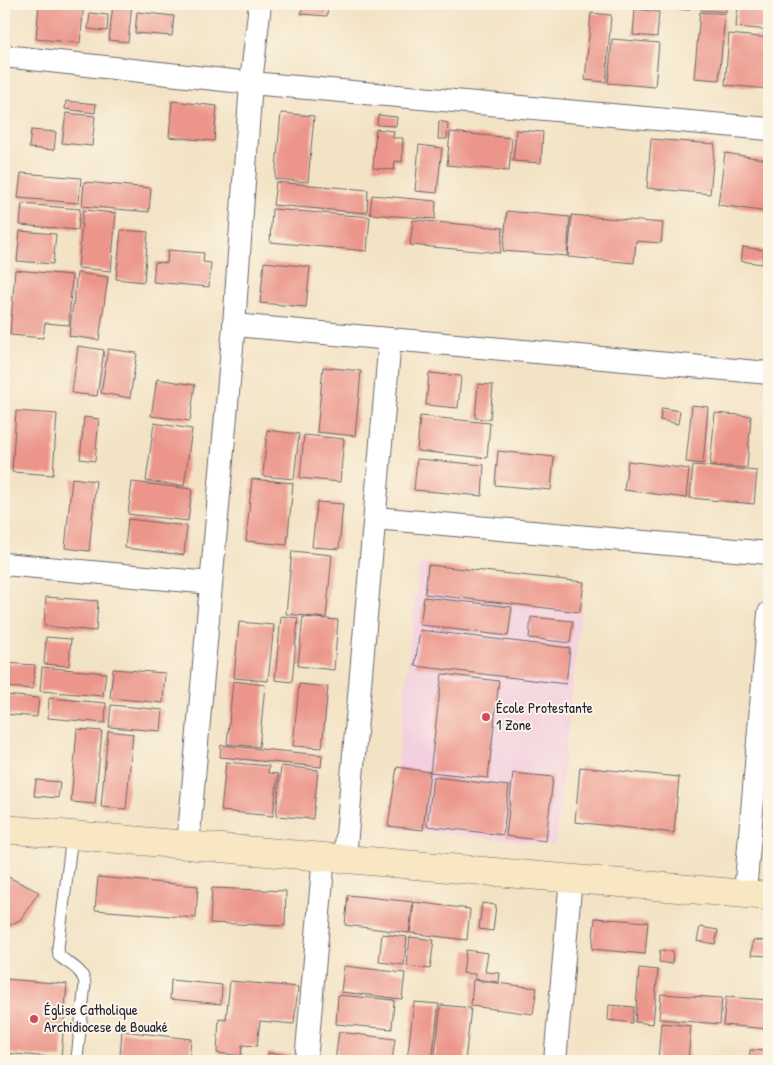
<svg xmlns="http://www.w3.org/2000/svg" width="773" height="1065" font-family="'Patrick Hand',sans-serif">
<rect width="100%" height="100%" fill="#fcf5e5"/>
<filter id="ink" filterUnits="userSpaceOnUse"><feTurbulence type="fractalNoise" baseFrequency=".02" numOctaves="2"/><feDisplacementMap in="SourceGraphic" scale="10" xChannelSelector="R" yChannelSelector="G"/><feConvolveMatrix kernelMatrix="1 2 1 2 8 2 1 2 1" color-interpolation-filters="sRGB"/></filter>
<filter id="wash" filterUnits="userSpaceOnUse"><feTurbulence type="fractalNoise" baseFrequency=".0096" numOctaves="4" result="noise"/><feDisplacementMap in="SourceGraphic" scale="20" xChannelSelector="R" yChannelSelector="G"/><feGaussianBlur stdDeviation="1.12" result="paint"/><feColorMatrix in="noise" values="0 0 0 0 0 0 0 0 0 0 0 0 0 0 0 0 0 1.4 0 .05"/><feComposite in="paint" operator="in"/></filter>
<g filter="url(#wash)">
<rect width="100%" height="100%" fill="#f3e3c5"/>
<polygon fill="#f3cfdf" points="419,564 584,582 555,845 390,828"/>
<g id="blocks">
<g fill="#ec968b">
<polygon points="39,4 84,4 80,43 36,39"/>
<polygon points="113,4 132,4 128,42 109,40"/>
<polygon points="302,4 328,4 327,16 301,14"/>
<polygon points="664,4 690,4 689,10 664,8"/>
<polygon points="702,4 726,4 726,12 701,10"/>
<polygon points="738,4 769,4 769,30 736,27"/>
<polygon points="635,9 659,12 657,37 633,35"/>
<polygon points="137,12 174,16 172,36 135,33"/>
<polygon points="700,12 725,14 719,80 694,78"/>
<polygon points="90,13 108,15 107,31 88,29"/>
<polygon points="591,13 611,15 606,82 585,80"/>
<polygon points="729,34 769,38 769,89 725,85"/>
<polygon points="612,39 659,43 655,87 608,83"/>
<polygon points="66,101 96,104 95,113 65,109"/>
<polygon points="172,101 217,106 214,141 169,137"/>
<polygon points="66,113 95,116 92,146 62,143"/>
<polygon points="281,113 314,116 308,182 275,179"/>
<polygon points="378,115 397,117 396,126 377,125"/>
<polygon points="439,121 448,123 447,139 438,139"/>
<polygon points="376,129 394,131 393,138 403,138 402,162 395,161 394,170 373,168"/>
<polygon points="31,130 56,132 54,150 29,148"/>
<polygon points="516,130 543,132 541,163 513,161"/>
<polygon points="450,132 512,138 509,171 447,165"/>
<polygon points="651,139 715,144 710,194 647,188"/>
<polygon points="419,145 442,148 437,193 415,191"/>
<polygon points="725,153 769,160 769,212 718,205"/>
<polygon points="21,173 81,178 79,203 18,198"/>
<polygon points="84,182 151,188 149,212 82,206"/>
<polygon points="276,182 368,190 367,213 273,205"/>
<polygon points="372,195 436,201 435,219 370,214"/>
<polygon points="22,204 80,209 78,230 20,225"/>
<polygon points="272,209 370,217 367,251 270,242"/>
<polygon points="83,210 116,213 111,271 78,268"/>
<polygon points="507,211 570,217 567,256 503,251"/>
<polygon points="572,215 663,223 661,243 636,241 634,263 568,257"/>
<polygon points="413,220 503,228 500,253 410,245"/>
<polygon points="121,230 148,232 144,282 116,279"/>
<polygon points="20,231 56,234 53,264 17,261"/>
<polygon points="743,247 764,250 762,264 741,261"/>
<polygon points="168,250 204,253 203,262 211,263 209,287 153,282 155,262 167,263"/>
<polygon points="264,262 310,267 306,307 260,303"/>
<polygon points="15,270 72,275 69,325 45,323 43,338 10,335"/>
<polygon points="77,273 108,277 99,340 69,336"/>
<polygon points="78,346 104,350 97,396 72,393"/>
<polygon points="108,349 137,353 130,398 101,393"/>
<polygon points="323,367 361,371 355,436 317,432"/>
<polygon points="429,373 461,376 458,408 426,405"/>
<polygon points="157,379 195,385 190,421 151,416"/>
<polygon points="478,384 493,385 490,419 475,418"/>
<polygon points="692,405 708,407 703,464 686,462"/>
<polygon points="662,408 680,411 678,424 660,420"/>
<polygon points="16,411 57,414 53,475 12,472"/>
<polygon points="715,413 751,416 747,468 710,465"/>
<polygon points="420,416 490,423 487,458 417,451"/>
<polygon points="84,417 99,419 95,461 80,459"/>
<polygon points="154,423 192,429 184,486 146,481"/>
<polygon points="267,430 299,434 294,479 263,476"/>
<polygon points="304,435 344,439 340,482 300,478"/>
<polygon points="498,451 554,457 551,490 495,485"/>
<polygon points="417,459 484,465 482,496 414,490"/>
<polygon points="628,461 689,469 686,498 624,490"/>
<polygon points="693,465 757,471 754,504 690,498"/>
<polygon points="72,478 96,481 89,551 65,548"/>
<polygon points="252,479 293,483 287,545 246,541"/>
<polygon points="132,482 192,489 188,521 128,514"/>
<polygon points="317,502 343,504 339,549 312,547"/>
<polygon points="128,519 187,526 184,555 125,548"/>
<polygon points="292,551 332,555 326,618 286,614"/>
<polygon points="428,565 584,582 580,612 425,594"/>
<polygon points="46,597 98,601 96,631 44,626"/>
<polygon points="424,597 512,607 508,636 420,625"/>
<polygon points="281,616 298,618 292,682 275,680"/>
<polygon points="303,617 338,620 334,670 298,666"/>
<polygon points="531,617 573,621 570,643 529,638"/>
<polygon points="239,622 274,625 268,681 234,678"/>
<polygon points="420,630 570,648 566,684 415,666"/>
<polygon points="46,637 71,639 69,666 44,664"/>
<polygon points="4,663 35,665 33,689 4,687"/>
<polygon points="42,667 106,673 103,696 40,691"/>
<polygon points="113,669 165,673 163,703 110,698"/>
<polygon points="442,674 499,681 488,778 430,772"/>
<polygon points="233,681 265,685 259,747 227,744"/>
<polygon points="299,684 328,687 322,748 293,746"/>
<polygon points="4,695 39,698 37,717 4,714"/>
<polygon points="49,698 106,703 105,723 48,718"/>
<polygon points="111,705 163,710 161,731 109,727"/>
<polygon points="77,729 102,731 95,804 71,802"/>
<polygon points="108,731 133,734 126,809 101,807"/>
<polygon points="221,745 322,755 321,767 220,757"/>
<polygon points="226,762 269,766 268,773 278,774 273,816 221,811"/>
<polygon points="281,766 318,770 313,819 276,816"/>
<polygon points="397,767 430,772 423,830 388,826"/>
<polygon points="580,767 679,777 674,833 575,822"/>
<polygon points="513,773 553,777 546,841 506,836"/>
<polygon points="433,777 509,786 503,835 427,826"/>
<polygon points="36,780 60,782 58,798 34,796"/>
<polygon points="4,875 39,892 20,920 4,928"/>
<polygon points="98,877 198,886 196,918 95,910"/>
<polygon points="212,888 286,891 285,926 210,923"/>
<polygon points="348,895 413,902 409,933 345,925"/>
<polygon points="414,902 470,909 467,940 410,933"/>
<polygon points="482,903 496,905 493,931 479,929"/>
<polygon points="595,918 648,922 645,954 592,949"/>
<polygon points="700,927 718,930 715,944 697,941"/>
<polygon points="382,934 407,937 404,965 379,962"/>
<polygon points="410,937 434,940 430,969 407,966"/>
<polygon points="753,940 769,941 769,956 751,955"/>
<polygon points="466,950 488,953 485,972 500,973 499,982 475,979 475,974 463,973"/>
<polygon points="660,950 673,951 672,964 659,962"/>
<polygon points="344,966 405,973 402,999 341,992"/>
<polygon points="639,968 658,970 653,1024 635,1022"/>
<polygon points="4,979 67,984 61,1058 4,1053"/>
<polygon points="171,980 222,985 221,1004 170,999"/>
<polygon points="473,980 537,988 533,1014 471,1006"/>
<polygon points="230,981 298,987 294,1024 260,1021 257,1046 242,1045 241,1056 217,1053 219,1019 226,1020"/>
<polygon points="661,994 722,998 720,1024 659,1019"/>
<polygon points="338,995 394,1000 392,1029 336,1024"/>
<polygon points="726,997 769,1000 769,1029 723,1025"/>
<polygon points="414,1002 439,1004 432,1061 407,1061"/>
<polygon points="441,1005 471,1008 465,1061 434,1061"/>
<polygon points="609,1005 634,1007 632,1023 608,1020"/>
<polygon points="661,1023 691,1026 688,1061 658,1061"/>
<polygon points="122,1031 191,1039 189,1061 168,1061 120,1056"/>
<polygon points="339,1032 395,1039 392,1061 335,1060"/>
<polygon points="750,1050 769,1051 769,1061 749,1061"/>
<polygon points="268,1053 292,1055 291,1061 267,1061"/>
</g>
</g>
</g>
<g filter="url(#ink)">
<use href="#blocks" fill-opacity="0" stroke="#6b666b" stroke-width="1"/>
<g fill="none" stroke-linecap="round" stroke-linejoin="round">
<defs>
<path id="lane" d="M72 836 58 948 59 956C70 965 83 969 85 984L77 1058"/>
<g id="street">
<polyline points="4,56 251,83 769,129"/>
<polyline points="234,325 769,373"/>
<polyline points="375,518 769,553"/>
<polyline points="4,564 211,583"/>
<polyline points="188,845 234,325 251,83 260,4"/>
<polyline points="345,858 390,339"/>
<polyline points="745,893 769,613"/>
<polyline points="306,1061 324,856"/>
<polyline points="555,1061 571,878"/>
</g>
<polyline id="secondary" points="4,829 769,896"/>
</defs>
<use href="#lane" stroke="#6b666b" stroke-width="13"/>
<use href="#street" stroke="#6b666b" stroke-width="24"/>
<use href="#secondary" stroke="#6b666b" stroke-width="29"/>
<use href="#lane" stroke="#fff" stroke-width="11"/>
<use href="#street" stroke="#fff" stroke-width="22"/>
<use href="#secondary" stroke="#f9e7c3" stroke-width="28"/>
</g>
</g>
<g fill="#d1495b" stroke="#fcf5e5" stroke-width="2">
<circle cx="486" cy="717" r="5"/>
<circle cx="34" cy="1019" r="5"/>
</g>
<g text-anchor="middle" stroke-width="4" stroke-linejoin="round" paint-order="stroke">
<g font-size="15" fill="#22223b" stroke="#fcf5e5" text-anchor="start">
<text x="496" y="713">École Protestante<tspan x="496" dy="17">1 Zone</tspan></text>
<text x="44" y="1015">Église Catholique<tspan x="44" dy="17">Archidiocese de Bouaké</tspan></text>
</g>
</g>
<rect width="773" height="1065" fill="none" stroke="#fcf5e5" stroke-width="20"/>
</svg>
